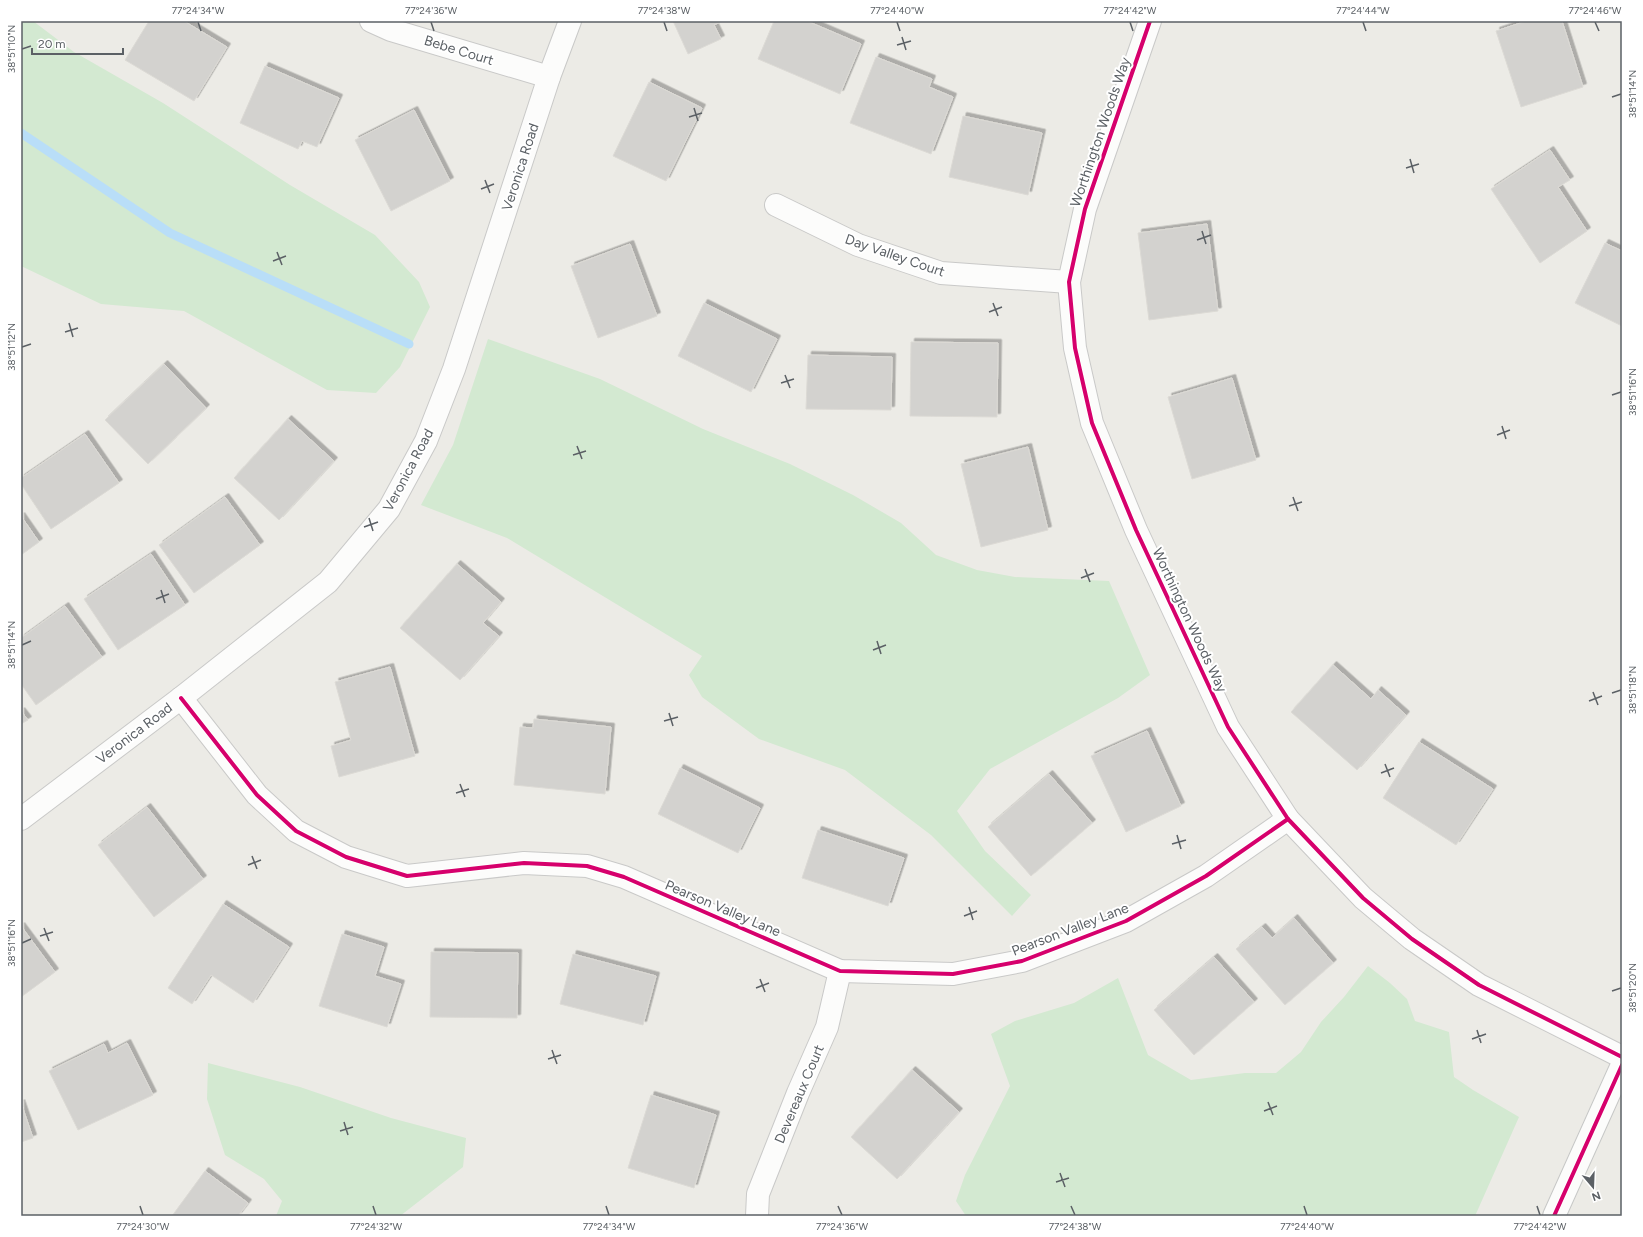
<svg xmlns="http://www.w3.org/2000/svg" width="1643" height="1237" font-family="Figtree,sans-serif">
<defs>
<filter id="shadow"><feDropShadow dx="3.5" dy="-3.5" stdDeviation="0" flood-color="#0004"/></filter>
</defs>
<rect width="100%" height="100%" fill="#ecebe6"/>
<g fill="#d3e9d1">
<polygon points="21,21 33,21 74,52 163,103 290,185 375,235 419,282 430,307 400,367 376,393 327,390 184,311 101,304 21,266"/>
<polygon points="488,339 600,379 703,429 790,464 853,495 901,523 936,555 977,570 1015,577 1109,581 1150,675 1118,698 990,769 957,811 985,851 1031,895 1012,916 931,835 845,770 759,739 702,697 689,675 702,656 507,538 421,505 453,445"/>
<polygon points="1368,966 1390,983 1407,999 1415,1021 1449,1032 1454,1077 1473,1090 1519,1117 1475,1216 966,1216 956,1201 965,1175 1010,1086 991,1034 1015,1021 1074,1003 1118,978 1148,1055 1191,1080 1245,1073 1276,1073 1301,1052 1321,1022 1344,997"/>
<polygon points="208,1063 300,1087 391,1118 466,1138 463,1167 400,1216 276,1216 282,1201 264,1179 225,1155 207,1099"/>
</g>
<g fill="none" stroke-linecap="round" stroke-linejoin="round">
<polyline stroke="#b9def8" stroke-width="9" points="21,133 170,233 409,344"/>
</g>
<g fill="#d3d2cf" stroke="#dcdad5" filter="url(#shadow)">
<polygon points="149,21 184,21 227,47 194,101 125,60"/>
<polygon points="673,21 722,21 714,25 721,39 688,54"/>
<polygon points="774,21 807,21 861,44 840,94 758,59"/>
<polygon points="1526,21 1562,21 1583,87 1521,107 1496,31"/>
<polygon points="876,57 932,79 929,87 953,97 931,154 850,123"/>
<polygon points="265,66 339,98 317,147 302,141 298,149 240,123"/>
<polygon points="649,82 702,108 666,181 613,156"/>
<polygon points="414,110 450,181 391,211 355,140"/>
<polygon points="963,116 1042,133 1028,195 949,177"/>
<polygon points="1550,150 1570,180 1558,187 1587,231 1540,263 1491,189"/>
<polygon points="1207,224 1218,311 1149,320 1138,233"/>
<polygon points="1605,243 1622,251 1622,326 1575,303"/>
<polygon points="630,244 657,316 598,338 571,266"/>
<polygon points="704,303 777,339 751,392 678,356"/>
<polygon points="911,342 998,343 997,417 910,416"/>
<polygon points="808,355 892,357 891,410 806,409"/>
<polygon points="164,364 206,408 148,464 105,420"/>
<polygon points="1232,378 1256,460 1192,479 1168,397"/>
<polygon points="288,419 334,461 279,520 234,478"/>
<polygon points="85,434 119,483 51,529 21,484 21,478"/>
<polygon points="1028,447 1048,530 981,547 961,464"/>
<polygon points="225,497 260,545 194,593 159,545"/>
<polygon points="21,516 39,542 21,555"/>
<polygon points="151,554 185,605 118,650 84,599"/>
<polygon points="457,564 501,602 483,623 499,636 460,680 400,628"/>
<polygon points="65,606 102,657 36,705 21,684 21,638"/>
<polygon points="1333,665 1371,699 1378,690 1406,715 1357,770 1291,712"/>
<polygon points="390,667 415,756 339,777 331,746 351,740 335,682"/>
<polygon points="21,711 28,720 21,724"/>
<polygon points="534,719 611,727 605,794 514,785 520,727 533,728"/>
<polygon points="1147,731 1181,806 1126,832 1091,756"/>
<polygon points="1419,742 1493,789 1456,845 1383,798"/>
<polygon points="680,768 760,808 738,853 658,814"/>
<polygon points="1049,774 1092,823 1031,876 988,827"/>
<polygon points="147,807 203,879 154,917 98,845"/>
<polygon points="818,830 904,858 888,906 802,878"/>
<polygon points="223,904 289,947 253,1003 211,975 192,1004 168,988"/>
<polygon points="1294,918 1333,963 1285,1005 1236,949 1262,927 1272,938"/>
<polygon points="21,926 55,972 21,997"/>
<polygon points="342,934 384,947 375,976 401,984 387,1027 319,1006"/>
<polygon points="431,952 518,953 517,1018 430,1017"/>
<polygon points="573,954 656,976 643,1025 560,1004"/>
<polygon points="1214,957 1254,1002 1194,1055 1154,1010"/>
<polygon points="127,1043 153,1095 78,1130 49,1071 104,1044 108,1053"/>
<polygon points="912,1070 959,1112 897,1179 851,1137"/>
<polygon points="651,1095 716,1115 694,1188 628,1168"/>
<polygon points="21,1103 33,1138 21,1142"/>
<polygon points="205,1171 248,1203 238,1216 172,1216"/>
</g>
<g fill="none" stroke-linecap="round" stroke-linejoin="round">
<defs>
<g id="street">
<polyline points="371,21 391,30 549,77"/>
<polyline points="1150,21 1085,209 1069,282 1075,348 1092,423 1136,530 1228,727 1288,819 1363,898 1412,939 1479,985 1622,1057"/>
<polyline points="776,205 858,245 941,273 1069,282"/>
<polyline points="181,698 257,795 296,831 346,857 407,876 524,863 587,866 624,877 840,971 953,974 1022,961 1126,921 1206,876 1288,819"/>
<polyline points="21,819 181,698 328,582 389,509 426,441 454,369 549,77 570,21"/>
<polyline points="757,1216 758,1194 798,1093 827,1027 840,971"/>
</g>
<polyline id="secondary" points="1554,1216 1622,1065"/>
</defs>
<use href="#street" stroke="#c9c9c8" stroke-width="24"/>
<use href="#secondary" stroke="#c7c8c7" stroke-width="24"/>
<use href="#street" stroke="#fcfcfb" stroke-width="22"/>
<use href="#secondary" stroke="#fcfcfb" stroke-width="22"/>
<defs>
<g id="cycleway">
<polyline points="1150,21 1085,209 1069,282 1075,348 1092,423 1136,530 1228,727 1288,819 1363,898 1412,939 1479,985 1622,1057"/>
<polyline points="181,698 257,795 296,831 346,857 407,876 524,863 587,866 624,877 840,971 953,974 1022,961 1126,921 1206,876 1288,819"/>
<polyline points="1554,1216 1622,1065"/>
</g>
</defs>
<use href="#cycleway" stroke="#fff" stroke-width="6"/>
<use href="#cycleway" stroke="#d6006c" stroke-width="4"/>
</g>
<path fill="none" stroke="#5b6065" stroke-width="1.5" d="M198 22 201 31M431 22 434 31M664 22 667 31M897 22 900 31M1130 22 1133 31M1363 22 1366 31M1595 22 1599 31M902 37 906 50M897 45 911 41M22 49 31 46M1612 97 1621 94M694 108 698 121M689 117 702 113M1410 159 1414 173M1406 168 1419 164M485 180 490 193M481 189 494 184M1202 231 1206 244M1197 240 1211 235M277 252 282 265M273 261 286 256M993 303 998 316M989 312 1002 307M69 323 73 337M65 332 78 328M22 347 31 344M785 375 790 388M781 383 794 379M1612 395 1621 392M1502 426 1506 439M1497 435 1510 430M577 446 582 459M573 455 586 451M1293 497 1298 511M1289 506 1302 502M369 518 373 531M364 527 378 522M1085 569 1090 582M1081 578 1094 573M161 590 165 603M156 599 169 594M877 641 881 654M22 645 31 641M873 650 886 645M1593 692 1598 705M1612 693 1621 690M1589 701 1602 696M669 713 673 726M664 721 678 717M1385 764 1390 777M1381 773 1394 768M460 784 465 797M456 793 469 789M1177 835 1181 849M1172 844 1186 840M252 856 257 869M248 865 261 860M969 907 973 920M964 916 977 911M44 928 49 941M40 936 53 932M22 943 31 939M760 979 765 992M756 988 769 983M1612 991 1621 988M1477 1030 1481 1043M1472 1039 1486 1034M552 1050 557 1064M548 1059 561 1055M1268 1102 1273 1115M1264 1111 1277 1106M344 1122 348 1135M340 1131 353 1127M1060 1173 1065 1187M1056 1182 1069 1178M140 1206 143 1215M373 1206 376 1215M606 1206 609 1215M838 1206 842 1215M1071 1206 1075 1215M1304 1206 1307 1215M1537 1206 1540 1215"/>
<g text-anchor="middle" stroke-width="4" stroke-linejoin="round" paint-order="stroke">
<g font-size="14" fill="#5b6065" stroke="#fff">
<text transform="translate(459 50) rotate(17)" y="5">Bebe Court</text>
<text transform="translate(1100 132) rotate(-71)" y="5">Worthington Woods Way</text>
<text transform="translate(520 167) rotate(-72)" y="5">Veronica Road</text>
<text transform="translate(895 255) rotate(19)" y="5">Day Valley Court</text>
<text transform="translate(408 470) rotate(-62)" y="5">Veronica Road</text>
<text transform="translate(1190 620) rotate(65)" y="5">Worthington Woods Way</text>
<text transform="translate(134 733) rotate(-37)" y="5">Veronica Road</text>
<text transform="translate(723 908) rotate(23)" y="5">Pearson Valley Lane</text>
<text transform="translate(1070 929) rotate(-21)" y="5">Pearson Valley Lane</text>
<text transform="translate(799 1094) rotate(-67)" y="5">Devereaux Court</text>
</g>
</g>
<rect width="1643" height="1237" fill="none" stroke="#ffffff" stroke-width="44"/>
<g transform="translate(1593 1187) rotate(161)" stroke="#ffffff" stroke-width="3" paint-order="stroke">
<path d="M0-3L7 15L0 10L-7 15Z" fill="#5b6065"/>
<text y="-6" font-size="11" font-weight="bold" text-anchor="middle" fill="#5b6065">N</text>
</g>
<path d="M32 48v6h91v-6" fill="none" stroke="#5b6065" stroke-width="2"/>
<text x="38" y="48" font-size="12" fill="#5b6065" stroke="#ffffff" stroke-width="3" paint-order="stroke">20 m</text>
<rect x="22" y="22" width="1599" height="1193" fill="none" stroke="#5b6065" stroke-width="1.5"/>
<g font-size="10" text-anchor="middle" fill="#5b6065">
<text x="198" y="14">77°24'34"W</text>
<text x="431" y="14">77°24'36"W</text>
<text x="664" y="14">77°24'38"W</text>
<text x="897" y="14">77°24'40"W</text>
<text x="1130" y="14">77°24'42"W</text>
<text x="1363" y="14">77°24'44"W</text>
<text x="1595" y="14">77°24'46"W</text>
<text transform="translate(11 49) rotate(-90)" y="4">38°51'10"N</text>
<text transform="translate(1632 94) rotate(-90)" y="4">38°51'14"N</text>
<text transform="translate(11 347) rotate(-90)" y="4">38°51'12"N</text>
<text transform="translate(1632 392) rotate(-90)" y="4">38°51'16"N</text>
<text transform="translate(11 645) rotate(-90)" y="4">38°51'14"N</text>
<text transform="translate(1632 690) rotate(-90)" y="4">38°51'18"N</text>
<text transform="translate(11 943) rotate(-90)" y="4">38°51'16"N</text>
<text transform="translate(1632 988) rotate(-90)" y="4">38°51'20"N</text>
<text x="143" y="1230">77°24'30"W</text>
<text x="376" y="1230">77°24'32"W</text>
<text x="609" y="1230">77°24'34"W</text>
<text x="842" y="1230">77°24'36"W</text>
<text x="1075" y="1230">77°24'38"W</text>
<text x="1307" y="1230">77°24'40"W</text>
<text x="1540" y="1230">77°24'42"W</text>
</g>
</svg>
